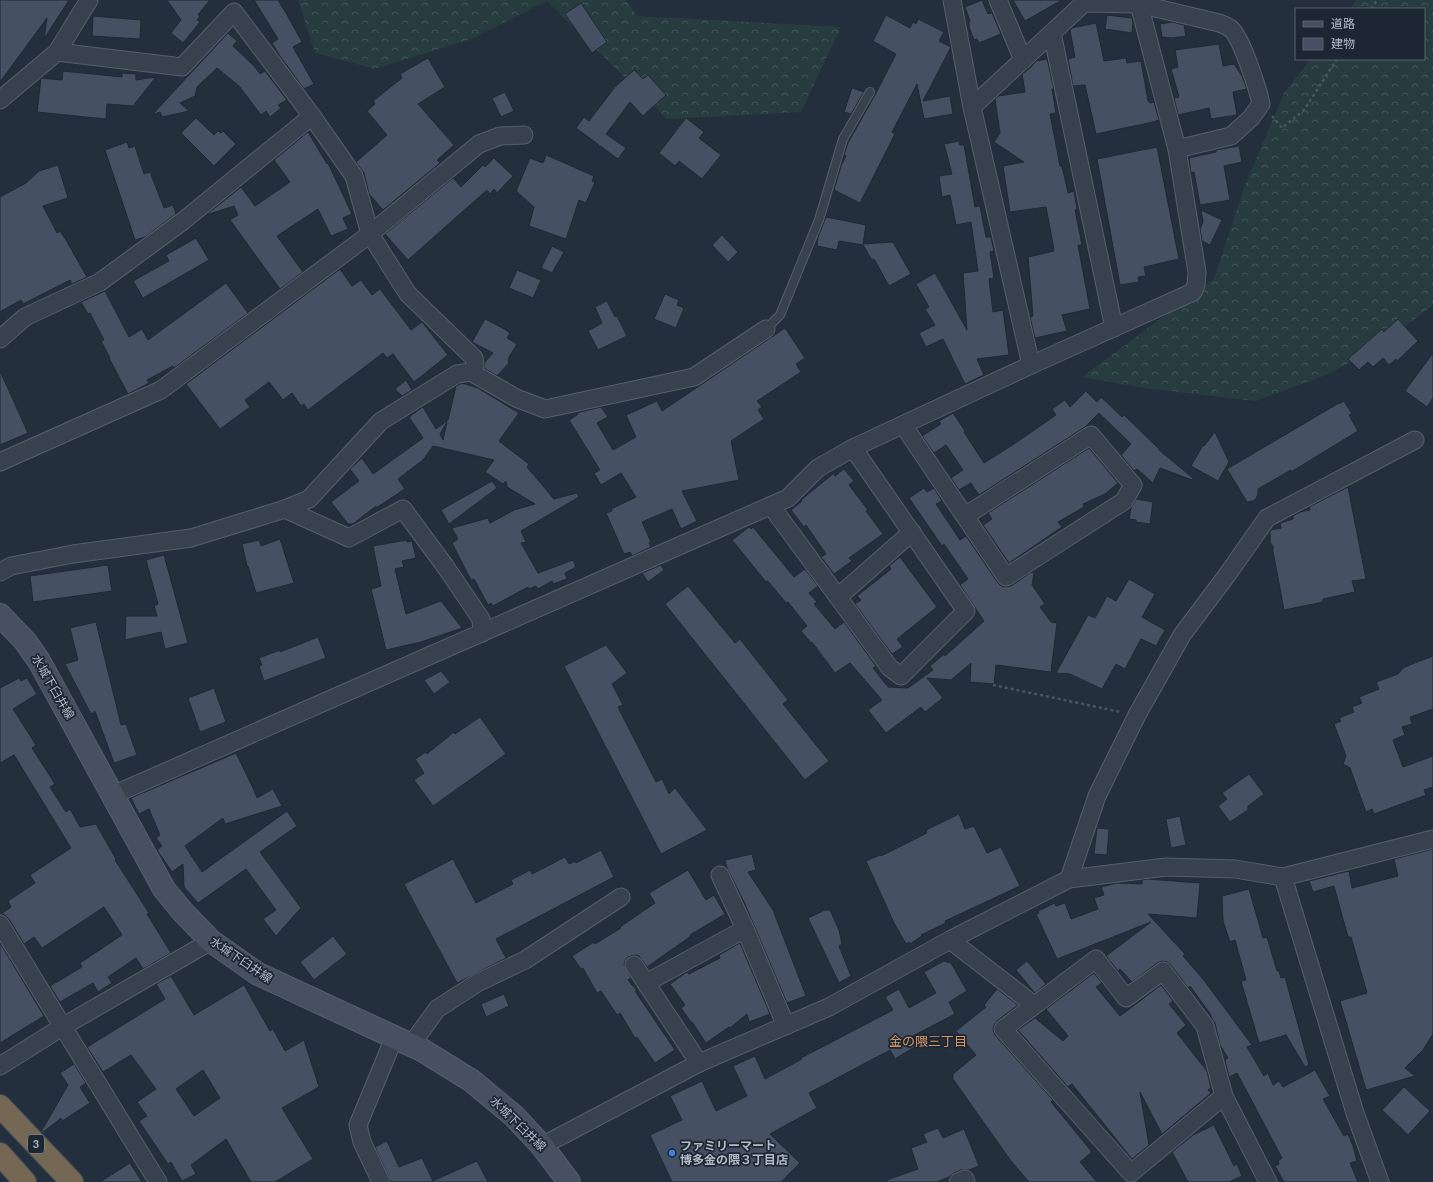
<svg xmlns="http://www.w3.org/2000/svg" width="1433" height="1182" font-family="Lato,'Noto Sans JP',sans-serif">
<defs>
<pattern id="forest-crowns" width="20" height="18" patternUnits="userSpaceOnUse"><rect width="20" height="18" fill="#263c3f"/><path d="M2 6a3 3 0 1 1 6 0M12 15a3 3 0 1 1 6 0" fill="none" stroke="#435659"/></pattern>
</defs>
<rect width="100%" height="100%" fill="#242f3e"/>
<g fill="url(#forest-crowns)">
<polygon points="298,0 626,0 637,16 841,27 801,112 667,119 547,1 471,39 375,69 315,53"/>
<polygon points="1356,0 1433,0 1433,305 1385,342 1331,373 1256,401 1144,388 1082,377 1214,279 1244,188 1284,93 1311,59 1424,59 1424,9 1350,9"/>
</g>
<g fill="#455162" stroke="#1f2835" fill-rule="evenodd">
<polygon points="0,0 69,0 44,39 47,18 0,82"/>
<polygon points="167,0 210,0 198,15 200,16 197,20 200,22 183,43 171,33 181,20"/>
<polygon points="254,0 278,0 286,13 302,42 293,47 314,84 304,89 280,56 272,43 278,39"/>
<polygon points="982,0 988,14 992,13 1001,34 979,43 977,39 974,40 969,27 969,22 970,21 965,7"/>
<polygon points="1013,0 1062,0 1025,21"/>
<polygon points="581,3 607,42 592,53 565,14"/>
<polygon points="886,15 910,28 913,22 916,24 918,19 944,32 939,41 951,47 923,101 950,96 953,114 924,119 917,84 892,132 895,134 860,203 834,190 841,166 846,156 844,155 848,143 875,95 896,54 873,41"/>
<polygon points="1107,15 1132,18 1133,22 1132,33 1105,29"/>
<polygon points="93,16 141,20 140,39 92,36"/>
<polygon points="1172,22 1184,25 1186,36 1172,38 1162,37 1160,24"/>
<polygon points="1096,23 1104,61 1126,58 1127,63 1141,61 1148,101 1149,101 1150,103 1154,102 1159,120 1153,122 1096,134 1085,85 1073,86 1068,59 1075,57 1070,30 1072,28"/>
<polygon points="228,33 237,41 233,46 254,66 260,74 265,71 287,100 278,105 281,108 270,117 266,111 261,115 239,86 217,68 197,87 195,96 180,103 189,111 162,117 160,112 152,115"/>
<polygon points="1219,44 1223,66 1234,64 1242,76 1247,89 1233,92 1237,115 1211,119 1209,108 1178,115 1174,98 1179,97 1171,69 1178,67 1175,50"/>
<polygon points="428,58 445,87 418,104 454,145 437,160 440,163 383,210 369,194 364,173 356,162 387,135 367,111 375,104 373,101 402,78 400,74"/>
<polygon points="1047,59 1054,89 1052,89 1056,113 1050,114 1060,166 1062,166 1068,193 1074,191 1077,209 1075,210 1082,245 1078,245 1090,309 1062,315 1067,331 1035,338 1030,317 1033,316 1028,257 1054,251 1051,233 1046,207 1010,212 1003,166 1024,162 994,142 1000,133 995,99 998,96 1025,92 1022,74 1030,68 1036,61"/>
<polygon points="634,70 643,79 648,75 666,95 643,116 630,102 606,134 626,148 618,159 576,128 584,117 589,121 615,87"/>
<polygon points="63,71 122,77 122,73 136,74 136,80 156,77 133,106 107,104 106,119 37,112 41,78 62,80"/>
<polygon points="852,88 864,92 851,114 844,112"/>
<polygon points="505,92 514,111 501,117 492,98"/>
<polygon points="196,118 214,135 218,131 221,133 223,131 236,144 214,166 181,133"/>
<polygon points="686,118 704,132 699,138 721,155 702,179 679,161 675,166 659,153"/>
<polygon points="308,132 327,164 328,163 352,214 343,218 348,229 331,236 318,209 277,236 303,272 280,289 230,220 238,215 234,206 206,215 241,187 255,206 290,182 274,160"/>
<polygon points="959,141 960,145 964,145 975,207 980,206 986,237 991,237 994,251 990,252 994,278 989,279 993,312 1003,310 1009,355 977,359 984,375 965,384 943,339 926,347 919,333 935,325 925,309 929,307 916,284 935,273 967,330 963,273 978,271 971,222 956,225 950,195 942,197 939,176 952,174 944,144"/>
<polygon points="127,142 129,148 135,146 144,174 150,172 164,208 173,205 176,214 145,237 135,240 105,150"/>
<polygon points="1239,146 1242,162 1224,166 1230,200 1200,205 1194,172 1191,173 1189,158 1216,152 1216,150"/>
<polygon points="1157,147 1179,259 1144,267 1146,276 1138,277 1139,282 1120,285 1097,159"/>
<polygon points="546,155 594,176 592,181 595,182 586,203 579,200 566,239 529,226 534,207 516,191 530,158 543,163"/>
<polygon points="494,158 513,176 497,193 494,189 490,194 487,190 408,260 385,234 453,178 461,187 483,165 485,167"/>
<polygon points="58,165 68,198 43,206 57,233 60,231 66,240 87,277 72,284 70,280 23,304 21,300 0,312 0,197 26,183 39,171"/>
<polygon points="1201,210 1222,220 1210,245 1202,241 1200,229 1203,222"/>
<polygon points="826,217 866,225 863,244 893,242 911,274 889,286 874,259 872,260 863,245 839,241 837,250 817,246 818,237"/>
<polygon points="722,235 738,252 728,262 712,245"/>
<polygon points="196,238 209,260 143,298 133,281 169,261 166,255"/>
<polygon points="552,246 564,252 552,273 541,268"/>
<polygon points="340,269 352,286 361,280 372,295 380,289 411,330 422,322 448,355 414,382 393,354 387,358 383,353 308,410 304,404 301,406 292,393 283,400 269,382 245,400 250,407 220,429 186,384"/>
<polygon points="517,270 541,280 533,298 509,288"/>
<polygon points="226,283 248,313 174,368 173,366 147,380 149,383 128,394 109,358 110,358 101,341 104,340 90,313 88,314 81,302 105,291 129,337 142,329 148,340"/>
<polygon points="665,294 679,300 677,305 684,308 676,328 654,319"/>
<polygon points="607,301 615,317 617,316 627,336 598,350 588,331 602,323 595,307"/>
<polygon points="485,319 506,330 510,333 507,338 517,344 508,359 509,363 497,376 484,368 485,362 493,353 472,342"/>
<polygon points="1398,319 1418,341 1397,361 1396,359 1389,365 1383,358 1373,367 1368,362 1359,370 1348,359 1382,329 1384,332"/>
<polygon points="785,328 805,358 796,364 801,372 757,401 762,407 758,410 764,419 731,441 739,480 682,491 697,521 681,529 672,509 642,522 651,542 649,543 651,547 632,556 630,552 624,554 606,513 612,511 611,509 636,497 621,473 601,485 594,473 600,470 569,420 577,415 577,414 580,412 601,407 608,417 597,423 613,450 636,437 626,415 657,401 662,411"/>
<polygon points="1433,353 1433,398 1427,407 1405,391"/>
<polygon points="0,371 28,433 0,445"/>
<polygon points="406,380 412,390 402,396 395,389"/>
<path d="M462 383 478 388 519 413 499 441 529 464 527 467 554 499 577 493 579 497 521 531 526 542 521 543 538 573 573 560 576 567 565 573 567 579 553 584 552 581 538 589 536 586 529 589 528 587 493 606 491 603 488 605 474 579 471 580 452 543 458 539 452 528 488 518 490 523 514 510 535 504 507 487 506 481 503 484 485 472 494 460 433 446 423 460 398 479 405 489 376 508V506L353 524H348L331 502 359 481 350 469 362 458 373 474 423 438 409 417 416 412H415L423 407 436 429 448 420 456 386ZM447 422 443 440 440 434Z"/>
<polygon points="1086,391 1097,402 1101,397 1122,417 1124,415 1159,449 1159,450 1193,478 1192,480 1160,468 1153,483 1137,469 1134,471 1121,455 1131,444 1099,413 1085,427 979,495 971,483 959,490 951,478 963,470 946,445 934,453 922,436 941,424 939,421 953,413 965,431 964,432 984,463 1011,446 1056,415 1052,409 1065,400 1070,407"/>
<polygon points="1344,401 1352,414 1349,415 1358,431 1291,472 1291,470 1258,489 1258,494 1256,499 1253,501 1247,502 1227,469 1339,403 1339,404"/>
<polygon points="1215,432 1229,462 1218,481 1191,466 1203,445 1204,446"/>
<polygon points="1089,448 1118,483 1105,494 1083,504 1084,507 1058,522 1062,527 1009,563 983,525 992,519 988,513"/>
<polygon points="844,469 854,481 849,485 868,510 866,511 883,534 849,558 852,561 834,574 821,557 826,554 806,525 804,527 791,510 802,501 801,500 834,473 835,476"/>
<polygon points="492,481 497,488 449,524 441,510"/>
<polygon points="1348,487 1366,579 1352,581 1355,592 1323,599 1323,602 1284,610 1272,546 1274,548 1270,542 1270,532 1271,530 1281,528 1280,523 1293,519 1293,516 1300,512 1310,510 1309,507"/>
<polygon points="924,488 927,492 934,488 942,501 936,504 960,540 966,536 998,583 1001,586 1006,587 1011,586 1031,572 1034,573 1032,585 1045,604 1040,607 1051,622 1057,623 1051,672 996,665 994,684 970,682 971,663 951,680 927,678 943,698 925,712 921,707 886,733 868,710 882,700 850,663 835,673 812,642 811,643 801,631 807,626 788,602 786,603 768,581 766,582 732,540 749,527 751,529 753,527 794,577 805,569 818,586 809,593 817,602 814,604 835,629 844,622 876,666 873,668 888,687 908,688 933,670 930,666 944,654 945,656 984,621 960,585 968,579 944,544 942,546 909,498"/>
<polygon points="1136,499 1153,502 1150,524 1136,522 1136,520 1129,519 1131,508"/>
<polygon points="280,539 294,583 256,593 248,566 247,566 242,544 259,540 261,546"/>
<polygon points="407,540 407,542 412,541 416,558 402,561 404,567 395,569 406,614 441,601 462,628 421,642 386,650 371,589 381,586 373,546"/>
<polygon points="164,555 188,643 165,649 161,632 125,640 126,616 157,616 154,606 158,604 146,560"/>
<polygon points="900,557 937,607 897,639 903,647 892,654 855,604 861,600 857,596 891,569 889,566"/>
<polygon points="108,565 112,591 33,602 30,576"/>
<polygon points="661,565 664,570 648,582 642,573"/>
<polygon points="1129,579 1155,594 1142,617 1165,630 1156,646 1141,639 1125,669 1116,664 1102,689 1070,674 1056,673 1088,615 1095,618 1107,596 1116,601"/>
<polygon points="688,586 735,643 740,639 788,700 783,704 829,761 805,780 665,604"/>
<polygon points="96,622 121,725 126,724 137,755 114,763 95,711 91,714 65,664 78,660 70,628"/>
<polygon points="318,637 326,658 264,681 259,666 262,665 259,658 280,650 280,652"/>
<polygon points="606,645 627,673 612,684 623,705 618,707 656,782 662,779 669,794 675,788 707,830 661,854 564,666"/>
<polygon points="1433,656 1433,709 1410,717 1412,724 1402,727 1405,735 1393,740 1403,767 1433,756 1433,787 1424,790 1426,795 1374,814 1372,809 1366,812 1350,768 1343,764 1346,756 1334,724 1341,721 1339,718 1354,712 1352,707 1362,703 1359,697 1379,689 1376,682 1398,674 1403,668 1407,666"/>
<polygon points="441,671 450,682 434,694 424,680"/>
<polygon points="19,678 21,681 27,678 37,694 13,709 36,745 32,748 55,784 50,787 66,812 70,809 80,827 96,824 116,859 115,860 149,913 147,914 171,953 143,969 136,958 108,977 112,983 98,992 93,983 60,1002 50,986 82,967 80,963 122,935 104,907 42,948 34,937 24,944 9,919 5,915 1,914 11,907 8,901 35,883 30,875 71,848 14,755 0,763 0,688"/>
<polygon points="214,688 226,722 200,732 188,698"/>
<polygon points="480,717 506,754 433,806 414,780 424,773 415,759 426,752 427,754 454,732 455,734"/>
<polygon points="236,753 253,788 257,798 273,789 282,806 225,824 223,818 185,846 202,872 287,811 297,826 260,852 301,908 276,936 263,919 276,910 246,869 198,903 184,887 183,864 172,872 157,850 162,846 156,838 160,835 149,809 139,814 131,798"/>
<polygon points="1249,774 1264,794 1248,806 1248,810 1230,822 1218,806 1227,799 1222,793"/>
<polygon points="959,814 965,829 974,826 987,853 1001,847 1020,886 945,921 946,923 921,935 922,936 910,944 909,942 906,944 894,923 866,861 880,855 881,856 927,833 926,830"/>
<polygon points="1180,816 1186,845 1171,848 1166,819"/>
<polygon points="1097,828 1109,829 1107,855 1094,854"/>
<polygon points="1433,849 1433,1034 1423,1050 1405,1068 1415,1076 1366,1090 1340,1001 1367,993 1351,937 1348,937 1334,886 1313,892 1309,881 1349,871 1352,888 1398,876 1394,859"/>
<polygon points="601,850 614,877 496,939 506,958 457,983 404,884 453,859 476,903 513,884 511,880 530,870 532,874 565,857 569,864 576,861 576,863"/>
<polygon points="752,854 756,870 748,872 773,910 806,996 787,1003 744,902 727,868 725,860"/>
<polygon points="688,870 706,900 714,895 725,914 690,935 691,936 647,967 639,956 634,955 628,957 625,961 624,965 631,978 628,980 637,991 635,991 675,1050 655,1063 637,1037 635,1038 620,1013 617,1015 601,991 597,993 583,968 581,969 572,956 594,942 595,944 621,928 620,927 655,903 649,893"/>
<polygon points="1147,879 1200,883 1197,918 1148,914 1185,954 1183,956 1203,979 1252,1045 1247,1047 1264,1076 1268,1073 1273,1085 1279,1081 1283,1087 1315,1070 1330,1096 1323,1099 1344,1136 1348,1134 1353,1146 1357,1161 1350,1163 1358,1182 1284,1182 1275,1166 1279,1164 1278,1161 1282,1158 1237,1073 1229,1077 1225,1060 1228,1058 1220,1045 1215,1023 1211,1017 1211,1015 1190,986 1188,988 1171,965 1167,962 1162,961 1157,963 1132,982 1120,969 1118,971 1106,956 1151,922 1057,959 1036,914 1039,913 1038,911 1055,903 1056,906 1065,903 1071,919 1098,909 1094,898 1104,895 1101,887 1117,883 1142,884 1142,880"/>
<polygon points="1249,889 1263,938 1267,937 1277,971 1279,971 1281,978 1285,977 1309,1065 1305,1067 1286,1035 1259,1043 1241,981 1246,980 1235,940 1230,942 1223,921 1222,896"/>
<polygon points="825,910 830,910 839,930 842,944 839,946 851,976 839,983 808,918"/>
<polygon points="333,936 347,954 314,980 300,962"/>
<polygon points="0,943 44,1016 0,1043"/>
<polygon points="740,943 770,1014 749,1022 747,1014 730,1028 729,1027 706,1043 692,1022 691,1022 681,1008 685,1005 670,984 687,972 689,974 720,958 719,955"/>
<polygon points="944,961 951,963 967,991 949,1002 955,1014 911,1037 916,1046 895,1059 890,1050 809,1093 817,1108 770,1134 800,1163 781,1182 672,1182 650,1135 682,1120 670,1096 702,1081 716,1111 747,1096 733,1066 755,1056 765,1079 802,1059 801,1058 893,1010 885,997 899,989 909,1008 936,993 924,972"/>
<polygon points="1027,961 1046,984 1035,993 1016,970"/>
<polygon points="1094,973 1102,983 1096,987 1120,1016 1161,985 1173,1001 1169,1004 1186,1025 1177,1033 1207,1071 1211,1088 1208,1090 1211,1093 1162,1134 1140,1092 1149,1145 1132,1159 1072,1084 1068,1087 1018,1030 1035,1018 1063,1041 1068,1036 1046,1009"/>
<path d="M171 976 194 1015 244 985 270 1031 273 1029 285 1051 304 1040 319 1087 282 1108 313 1159 275 1182H251L226 1139 191 1165 196 1174 182 1181 171 1162 168 1164 139 1121 147 1116 137 1102 156 1089 131 1055 103 1072 87 1047 165 999 156 984ZM203 1070 220 1098 194 1116 176 1089Z"/>
<polygon points="997,989 1018,1005 997,1021 994,1025 993,1030 995,1035 1053,1100 1051,1102 1092,1152 1080,1162 1097,1182 1029,1182 1011,1161 953,1079 953,1074 976,1055 956,1031 986,1007 984,1005"/>
<polygon points="504,994 509,1006 486,1017 481,1004"/>
<polygon points="74,1064 86,1083 80,1087 90,1103 62,1121 61,1118 42,1133 41,1132 68,1085 60,1073"/>
<polygon points="1404,1087 1430,1111 1408,1135 1382,1110"/>
<polygon points="1214,1125 1234,1166 1237,1164 1242,1176 1229,1182 1188,1182 1172,1152 1193,1135"/>
<polygon points="938,1128 943,1138 964,1129 979,1166 969,1170 961,1170 954,1173 949,1177 937,1182 888,1182 887,1180 918,1169 911,1148 927,1142 923,1134"/>
<polygon points="387,1141 399,1167 422,1158 433,1181 477,1161 488,1182 391,1182 375,1147"/>
<polygon points="130,1163 142,1182 100,1182"/>
</g>
<g fill="none" stroke-linecap="round" stroke-linejoin="round">
<defs>
<polyline id="lane" points="766,329 780,315 819,220 843,139 870,92"/>
<g id="street">
<polyline points="952,0 972,107 1031,365"/>
<polyline points="998,0 1023,60"/>
<polyline points="1139,4 1177,149"/>
<polyline points="1052,33 1114,328"/>
<polyline points="0,100 57,52 89,0"/>
<polyline points="0,339 25,317 100,282 183,221 312,116"/>
<polyline points="471,372 516,398 545,409 694,377 766,329"/>
<polyline points="903,425 1006,577 1124,501 1133,485 1091,435 965,516"/>
<polyline points="0,462 161,390 370,234 479,144 500,136 524,135"/>
<polyline points="771,506 890,668 901,676 966,611 853,448"/>
<polyline points="285,509 349,538 403,509 445,566 481,619 482,633"/>
<polyline points="0,572 11,566 73,554 191,538 285,509 309,499 381,421 457,374 471,372 475,366 474,358 408,294 370,234 354,176 312,116 234,12 182,67 57,52"/>
<polyline points="838,597 912,532"/>
<path d="M113 795 788 498 818 468 853 448 1031 365 1193 292 1196 285 1197 272 1177 149 1231 136 1251 118 1261 104C1258 89 1241 36 1230 28 1227 26 1222 24 1219 23L1139 4 1084 3 972 107"/>
<polyline points="720,875 745,929 786,1026"/>
<polyline points="1283,877 1355,1113 1380,1182"/>
<polyline points="1069,879 1097,796 1137,715 1182,635 1227,575 1267,518 1415,440"/>
<polyline points="0,924 158,1182"/>
<polyline points="950,940 1034,1005"/>
<polyline points="634,965 699,1063"/>
<polyline points="646,983 745,929"/>
<polyline points="411,1045 437,1009 477,983 525,960 621,897"/>
<polyline points="0,1066 62,1027 211,941"/>
<polyline points="1224,1096 1131,1173 1003,1029 1096,959 1126,998 1163,971 1205,1026 1224,1096 1268,1182"/>
<polyline points="542,1146 699,1063 829,1007 950,940 1069,879 1166,867 1235,869 1283,877 1433,839"/>
<polyline points="381,1182 362,1142 358,1125 394,1038"/>
<polyline points="958,1182 965,1179 966,1182"/>
</g>
<polyline id="secondary" points="0,615 25,641 39,661 164,889 182,911 211,941 258,974 422,1050 472,1081 514,1116 542,1146 569,1182"/>
<g id="highway">
<polyline points="0,1106 72,1182"/>
<polyline points="0,1154 25,1182"/>
</g>
</defs>
<use href="#lane" stroke="#565f6c" stroke-width="10"/>
<use href="#street" stroke="#565f6c" stroke-width="19"/>
<use href="#secondary" stroke="#565f6c" stroke-width="24"/>
<use href="#highway" stroke="#434c59" stroke-width="24"/>
<g stroke="#44595c" stroke-width="2.5" stroke-dasharray="3 3" stroke-linecap="butt">
<polyline points="1371,9 1377,0"/>
<polyline points="1272,116 1282,128 1304,110 1337,59"/>
<polyline points="993,685 1121,712"/>
</g>
<use href="#lane" stroke="#38414e" stroke-width="8"/>
<use href="#street" stroke="#38414e" stroke-width="17"/>
<use href="#secondary" stroke="#465061" stroke-width="22"/>
<use href="#highway" stroke="#746855" stroke-width="22"/>
</g>
<circle fill="#3f7fe0" stroke="#1d2633" stroke-width="1.5" cx="672" cy="1153" r="4"/>
<g text-anchor="middle" stroke-width="3.5" stroke-linejoin="round" paint-order="stroke">
<rect fill="#1d2633" stroke="#878f9c" stroke-width="1" x="28" y="1135" width="16" height="18" rx="3"/>
<g font-size="11" font-weight="bold" fill="#b4bcc9">
<text x="36" y="1148">3</text>
</g>
<g font-size="12" fill="#b4bcc9" stroke="#1d2633">
<text transform="translate(53 687) rotate(60)" y="4">水城下臼井線</text>
<text transform="translate(241 960) rotate(34)" y="4">水城下臼井線</text>
<text transform="translate(518 1124) rotate(44)" y="4">水城下臼井線</text>
</g>
<g font-size="12" font-weight="bold" fill="#b4bcc9" stroke="#1d2633" text-anchor="start">
<text x="680" y="1150">ファミリーマート<tspan x="680" dy="14">博多金の隈３丁目店</tspan></text>
</g>
<g font-size="13" fill="#d59563" stroke="#1d2633">
<text x="928" y="1046">金の隈三丁目</text>
</g>
</g>
<rect x="1295" y="8" width="130" height="52" fill="#1d2633" stroke="#59626f"/>
<rect x="1303" y="21" width="20" height="6" fill="#465061" stroke="#59626f"/>
<text x="1331" y="28" font-size="12" fill="#b4bcc9">道路</text>
<rect x="1303" y="38" width="20" height="12" fill="#455162" stroke="#59626f"/>
<text x="1331" y="48" font-size="12" fill="#b4bcc9">建物</text>
</svg>
